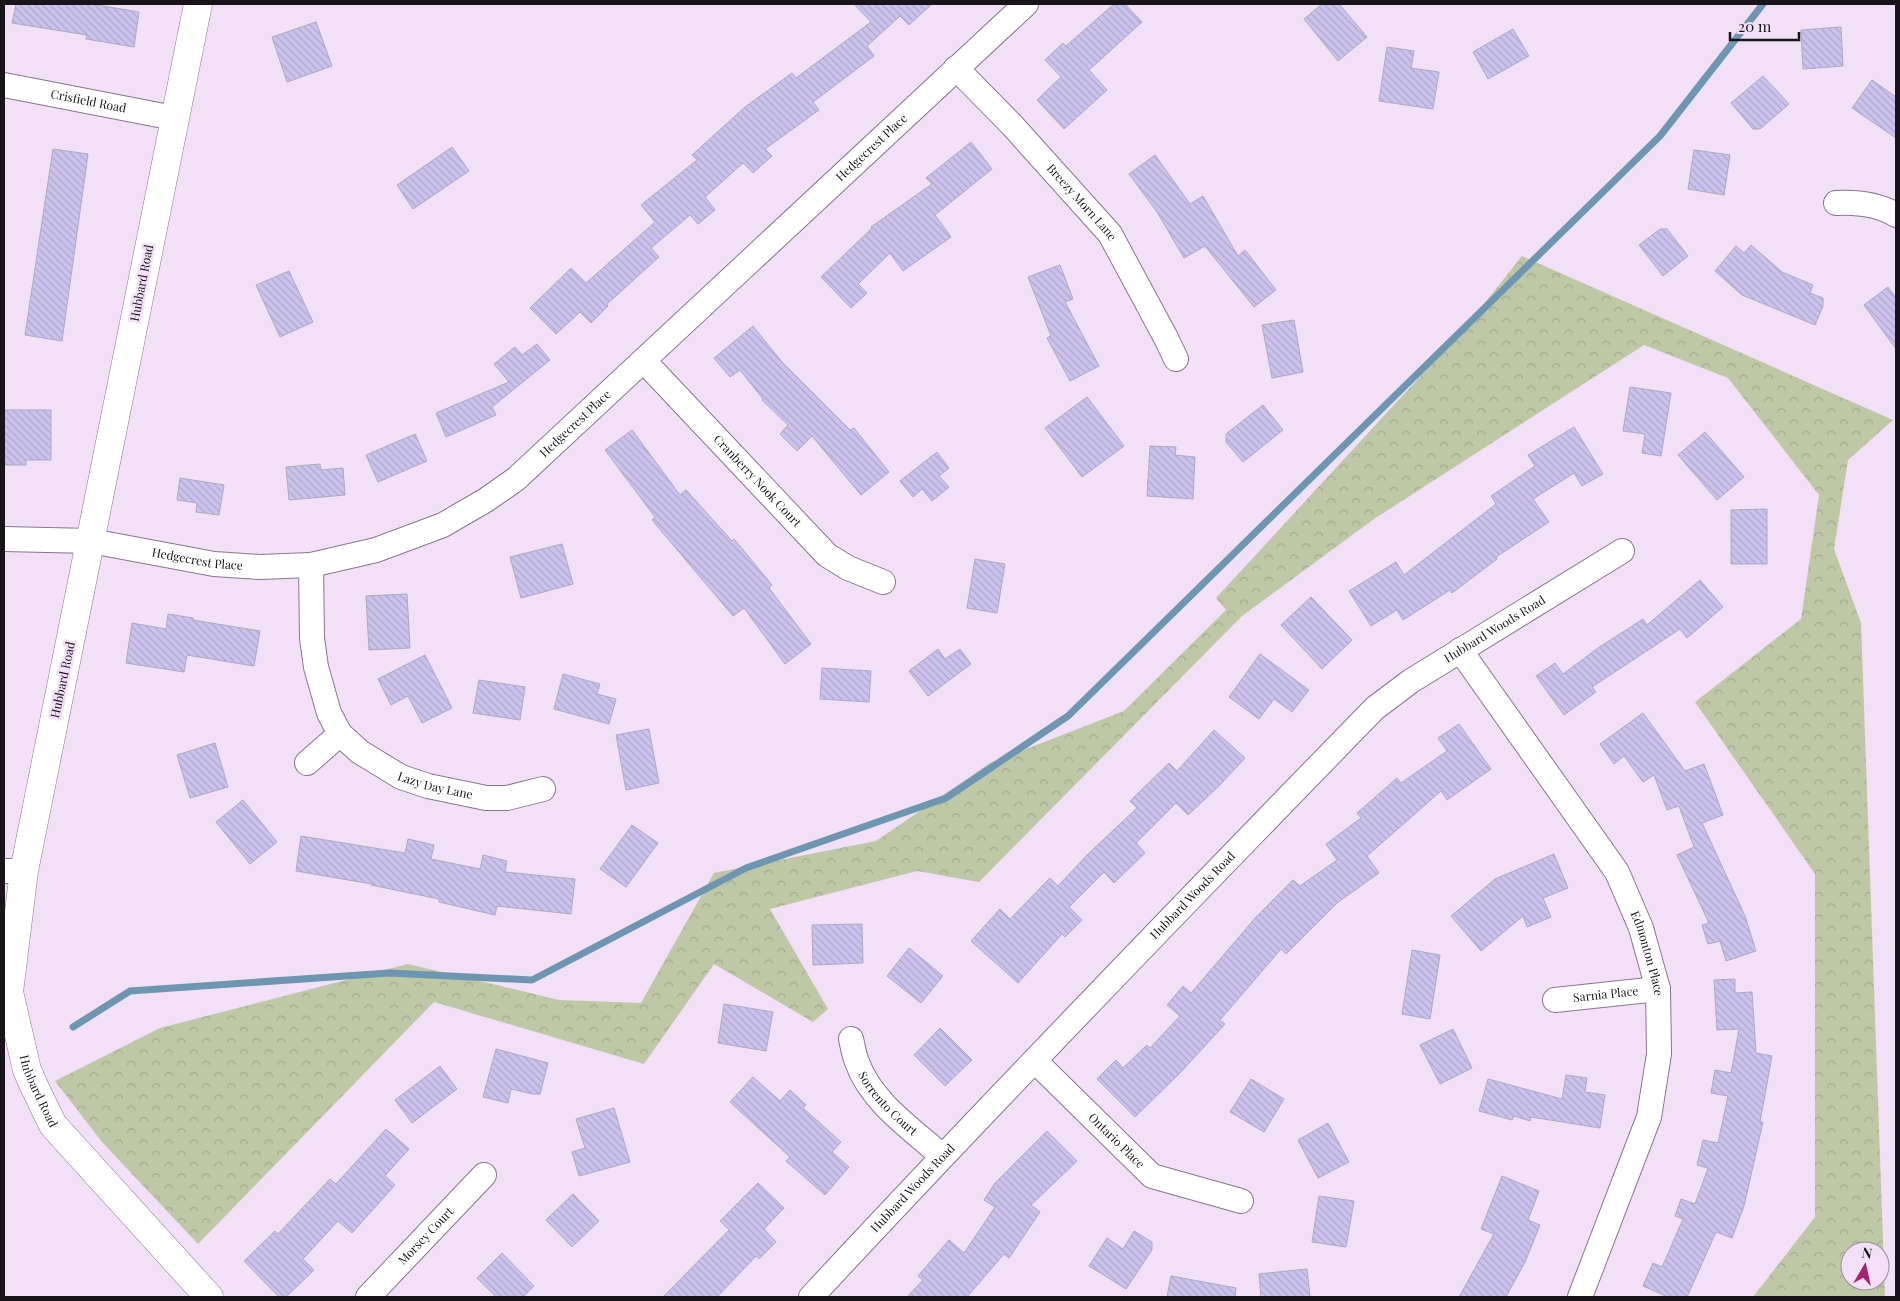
<svg xmlns="http://www.w3.org/2000/svg" width="1900" height="1301" font-family="'Playfair Display',serif">
<defs>
<pattern id="forest-crowns" width="20" height="18" patternUnits="userSpaceOnUse" patternTransform="scale(1.25)"><rect width="20" height="18" fill="#bec8a7"/><path d="M2 6a3 3 0 1 1 6 0M12 15a3 3 0 1 1 6 0" fill="none" stroke="#a3ab8f"/></pattern>
<pattern id="building-back-hatch" width="6" height="6" patternUnits="userSpaceOnUse" patternTransform="scale(1.25)"><rect width="6" height="6" fill="#cbc3ed"/><path d="M-1 5l2 2M0 0l6 6M5-1l2 2" fill="none" stroke="#aea7cb"/></pattern>
</defs>
<rect width="100%" height="100%" fill="#f1e0f6"/>
<path fill="url(#forest-crowns)" fill-rule="evenodd" d="M1522 256 1893 420 1848 460 1834 549 1861 623 1885 1297H1753L1815 1217V874L1695 702 1801 619 1819 495 1728 378 1644 345 1374 519 1242 616 979 882 917 871 770 909 828 1009 813 1022 714 964 644 1064 434 1002 198 1244 102 1142 55 1081 160 1028 408 964 559 1000 641 1003 714 873 876 841 990 763 1124 711 1226 610 1216 598 1464 329ZM1850 1251H1880V1281H1850Z"/>
<g fill="none" stroke-linecap="round" stroke-linejoin="round">
<polyline stroke="#6e96b0" stroke-width="7" points="73,1027 130,991 389,973 532,980 746,868 946,798 1068,716 1660,136 1763,4"/>
</g>
<g fill="url(#building-back-hatch)" stroke="#ada9c1">
<polygon points="16,4 91,4 139,12 134,47 86,39 87,35 12,23"/>
<polygon points="854,4 932,4 909,25 900,16 867,46 874,56 813,102 819,110 765,149 772,156 753,173 743,163 705,197 715,210 698,224 690,215 651,248 659,257 607,304 608,306 591,323 580,312 556,334 530,308 571,268 586,283 655,222 641,205 697,160 692,155 745,107 792,73 796,78 871,22"/>
<polygon points="1114,4 1125,4 1142,22 1089,70 1107,90 1064,129 1037,100 1061,77 1045,60 1063,43 1066,46"/>
<polygon points="1322,4 1339,4 1367,37 1338,61 1304,19"/>
<polygon points="316,22 332,66 287,82 272,37"/>
<polygon points="1841,27 1843,66 1803,69 1801,30"/>
<polygon points="1513,29 1529,56 1488,79 1473,52"/>
<polygon points="1387,47 1414,51 1411,68 1439,72 1433,109 1379,101"/>
<polygon points="1763,76 1789,104 1760,129 1753,129 1731,103"/>
<polygon points="1872,80 1896,97 1896,138 1852,108"/>
<polygon points="971,142 992,169 935,215 951,237 903,271 890,253 858,284 867,293 851,308 821,277 872,228 871,227 932,184 926,178"/>
<polygon points="452,147 469,171 413,209 397,185"/>
<polygon points="53,149 88,154 62,341 25,335"/>
<polygon points="1694,150 1730,155 1724,195 1688,189"/>
<polygon points="1155,155 1190,204 1203,196 1238,256 1245,250 1276,290 1254,307 1205,246 1184,258 1157,212 1129,174"/>
<polygon points="1660,229 1667,229 1688,256 1663,276 1639,245"/>
<polygon points="1751,245 1782,272 1813,285 1810,293 1823,298 1823,306 1815,325 1742,295 1715,271 1736,246 1744,253"/>
<polygon points="1060,265 1073,299 1065,302 1099,366 1070,381 1047,338 1051,336 1028,277"/>
<polygon points="289,271 313,322 280,337 256,285"/>
<polygon points="1888,287 1896,298 1896,349 1864,305"/>
<polygon points="1294,320 1303,372 1272,378 1262,325"/>
<polygon points="753,326 782,362 850,430 854,428 889,472 861,495 812,436 797,451 780,434 788,425 762,400 763,399 740,370 730,377 714,358"/>
<polygon points="537,344 550,360 492,407 496,415 446,437 436,413 509,382 494,364 515,347 522,355"/>
<polygon points="1630,387 1671,393 1661,456 1642,453 1645,434 1623,431"/>
<polygon points="1087,397 1124,446 1082,477 1045,428"/>
<polygon points="1263,405 1283,430 1243,462 1226,442 1226,434"/>
<polygon points="4,410 51,410 51,460 26,460 26,465 4,465"/>
<polygon points="1574,427 1603,474 1582,486 1574,473 1533,499 1549,522 1496,557 1497,559 1452,593 1450,590 1403,620 1397,610 1371,626 1349,591 1396,562 1404,575 1496,504 1491,496 1535,466 1528,455"/>
<polygon points="632,430 680,495 686,490 732,541 734,539 772,585 769,588 811,644 785,664 744,608 733,616 652,520 655,517 605,450"/>
<polygon points="1705,432 1744,477 1717,500 1678,455"/>
<polygon points="415,434 427,461 378,482 366,455"/>
<polygon points="1150,446 1176,447 1175,455 1195,457 1193,499 1147,496"/>
<polygon points="937,452 949,468 939,476 949,487 932,501 922,489 913,497 900,481"/>
<polygon points="320,464 321,470 343,468 345,495 289,500 286,467"/>
<polygon points="180,478 224,485 219,515 196,512 197,503 177,500"/>
<polygon points="1767,509 1767,564 1731,564 1731,510"/>
<polygon points="562,544 573,584 521,598 510,557"/>
<polygon points="975,559 1005,564 997,613 967,608"/>
<polygon points="1700,580 1723,607 1687,638 1680,629 1592,687 1596,692 1564,715 1536,676 1555,663 1563,674 1598,648 1643,619 1647,625"/>
<polygon points="407,594 410,648 369,650 366,596"/>
<polygon points="1311,597 1352,640 1322,669 1281,625"/>
<polygon points="168,614 193,618 193,620 260,631 254,666 187,655 184,672 126,663 132,623 166,629"/>
<polygon points="938,649 945,659 960,649 971,664 928,696 909,671"/>
<polygon points="1260,654 1309,690 1292,712 1274,699 1259,719 1229,697"/>
<polygon points="425,655 452,708 422,723 408,696 391,705 378,679"/>
<polygon points="822,668 871,671 869,702 820,699"/>
<polygon points="563,674 600,684 597,694 616,699 609,724 554,709"/>
<polygon points="479,680 525,687 520,720 473,713"/>
<polygon points="1643,713 1685,771 1704,764 1723,815 1702,823 1745,916 1756,951 1726,961 1720,941 1708,944 1702,925 1709,923 1677,855 1694,847 1679,806 1667,810 1654,775 1643,782 1624,756 1614,764 1600,744"/>
<polygon points="1459,724 1491,769 1447,800 1441,791 1367,856 1379,873 1337,903 1286,954 1281,949 1220,1020 1225,1024 1180,1073 1135,1117 1097,1079 1116,1060 1123,1068 1147,1045 1150,1048 1180,1016 1167,1005 1183,986 1191,993 1256,917 1293,880 1300,886 1337,860 1326,844 1361,818 1357,813 1397,778 1401,783 1447,751 1438,738"/>
<polygon points="649,729 659,783 626,790 616,735"/>
<polygon points="1214,730 1245,758 1219,786 1188,815 1176,803 1136,843 1145,853 1114,883 1104,872 1069,907 1082,920 1065,937 1062,934 1018,983 971,941 1000,909 1010,919 1050,878 1058,886 1087,855 1137,808 1130,801 1169,763 1177,771"/>
<polygon points="215,743 228,787 190,798 177,755"/>
<polygon points="243,800 277,842 250,864 216,822"/>
<polygon points="632,825 658,843 626,887 600,869"/>
<polygon points="301,836 405,853 408,839 434,845 431,859 480,869 483,855 507,861 505,872 575,879 571,914 497,906 495,915 439,902 439,899 371,885 372,884 296,871"/>
<polygon points="1554,854 1568,888 1543,898 1551,917 1527,927 1523,916 1481,951 1451,916 1495,879"/>
<polygon points="862,924 863,963 813,965 812,925"/>
<polygon points="909,948 943,976 921,1003 887,976"/>
<polygon points="1412,950 1440,955 1430,1019 1402,1014"/>
<polygon points="1735,979 1735,993 1752,992 1756,1053 1772,1056 1760,1122 1763,1122 1744,1206 1732,1238 1716,1232 1687,1297 1668,1297 1643,1286 1653,1263 1662,1267 1683,1219 1675,1216 1681,1199 1695,1204 1708,1168 1697,1165 1703,1140 1718,1143 1728,1096 1711,1093 1715,1070 1731,1073 1739,1029 1717,1030 1714,980"/>
<polygon points="724,1004 773,1012 766,1051 718,1043"/>
<polygon points="940,1028 972,1060 945,1086 914,1055"/>
<polygon points="1453,1029 1472,1068 1440,1084 1420,1045"/>
<polygon points="496,1049 548,1063 540,1094 533,1094 511,1089 508,1103 483,1097"/>
<polygon points="440,1066 457,1089 412,1123 395,1100"/>
<polygon points="1566,1075 1587,1078 1585,1092 1605,1095 1600,1128 1531,1117 1530,1121 1514,1116 1512,1120 1479,1111 1488,1079 1562,1099"/>
<polygon points="753,1077 780,1101 790,1090 806,1105 803,1108 841,1142 832,1152 849,1167 825,1195 786,1161 790,1157 730,1102"/>
<polygon points="1251,1079 1284,1099 1264,1132 1230,1112"/>
<polygon points="614,1108 630,1162 579,1176 572,1152 585,1148 576,1119"/>
<polygon points="1328,1123 1349,1162 1318,1178 1298,1140"/>
<polygon points="386,1129 409,1149 385,1176 395,1185 352,1233 338,1221 303,1259 314,1270 286,1297 279,1297 244,1261 275,1231 278,1234 330,1179 336,1184"/>
<polygon points="1047,1131 1077,1161 1031,1205 1040,1212 1009,1258 1004,1254 967,1297 907,1297 923,1280 918,1276 949,1240 964,1253 995,1207 984,1200 995,1183"/>
<polygon points="1502,1176 1539,1191 1528,1220 1540,1225 1525,1262 1506,1297 1459,1297 1494,1234 1481,1229"/>
<polygon points="758,1183 784,1208 764,1229 776,1242 759,1259 756,1256 717,1297 663,1297 729,1230 720,1221"/>
<polygon points="573,1194 599,1221 572,1247 546,1220"/>
<polygon points="1319,1196 1354,1201 1346,1247 1312,1242"/>
<polygon points="1134,1231 1152,1242 1152,1250 1126,1289 1089,1266 1107,1238 1123,1249"/>
<polygon points="502,1253 534,1286 523,1297 496,1297 477,1278"/>
<polygon points="1307,1269 1310,1297 1261,1297 1259,1274"/>
<polygon points="1171,1276 1236,1288 1235,1297 1167,1297"/>
</g>
<g fill="none" stroke-linecap="round" stroke-linejoin="round">
<defs>
<g id="minor">
<path id="s1" d="M956 68 1012 125 1110 234 1166 338 1176 359"/>
<path id="s2" d="M4 85 174 118"/>
<path d="M1836 203C1857 202 1878 204 1896 215"/>
<path id="s3" d="M644 361 827 555 848 568 883 582"/>
<path id="s4" d="M4 539 91 541 214 564 260 567 311 565 376 550 443 525 486 500 516 479 1026 4"/>
<path id="s5" d="M311 565 312 638 316 667 329 713 340 734 360 752 401 777 428 786 486 798H507L543 789"/>
<path id="s6" d="M1460 650 1617 872 1641 928 1658 989 1659 1054 1649 1117 1580 1297"/>
<polyline points="307,763 340,734"/>
<polyline points="4,871 24,871"/>
<path id="s7" d="M1555 1000 1658 989"/>
<path id="s8" d="M851 1039C853 1047 854 1055 857 1062 871 1102 912 1129 942 1156"/>
<path id="s9" d="M1035 1061 1152 1176 1241 1201"/>
<path id="s10" d="M368 1297 484 1175"/>
<path id="s11" d="M811 1297C996 1098 1185 903 1375 708L1411 681 1622 551"/>
</g>
<g id="secondary">
<path id="s12" d="M198 4 24 871 9 992 27 1070 35 1088 53 1125 209 1297"/>
</g>
</defs>
<use href="#minor" stroke="#87778c" stroke-width="26"/>
<use href="#secondary" stroke="#87778c" stroke-width="29"/>
<use href="#minor" stroke="#fff" stroke-width="24"/>
<use href="#secondary" stroke="#fff" stroke-width="28"/>
</g>
<g text-anchor="middle" stroke-width="5" stroke-linejoin="round" paint-order="stroke">
<g font-size="12" fill="#19131a" stroke="#f1e0f6">
<text dy="4" stroke="none"><textPath href="#s2" startOffset="86">Crisfield Road</textPath></text>
<text dy="4" stroke="none"><textPath href="#s4" startOffset="1020">Hedgecrest Place</textPath></text>
<text dy="4" stroke="none"><textPath href="#s1" startOffset="184">Breezy Morn Lane</textPath></text>
<text transform="translate(142 283) rotate(-79)" y="4">Hubbard Road</text>
<text dy="4" stroke="none"><textPath href="#s4" startOffset="615">Hedgecrest Place</textPath></text>
<text dy="4" stroke="none"><textPath href="#s3" startOffset="165">Cranberry Nook Court</textPath></text>
<text dy="4" stroke="none"><textPath href="#s4" startOffset="195">Hedgecrest Place</textPath></text>
<text dy="4" stroke="none"><textPath href="#s11" startOffset="959">Hubbard Woods Road</textPath></text>
<text transform="translate(63 680) rotate(-78)" y="4">Hubbard Road</text>
<text dy="4" stroke="none"><textPath href="#s5" startOffset="284">Lazy Day Lane</textPath></text>
<text dy="4" stroke="none"><textPath href="#s11" startOffset="554">Hubbard Woods Road</textPath></text>
<text dy="4" stroke="none"><textPath href="#s6" startOffset="359">Edmonton Place</textPath></text>
<text dy="4" stroke="none"><textPath href="#s7" startOffset="51">Sarnia Place</textPath></text>
<text dy="4" stroke="none"><textPath href="#s12" startOffset="1110">Hubbard Road</textPath></text>
<text dy="4" stroke="none"><textPath href="#s8" startOffset="76">Sorrento Court</textPath></text>
<text dy="4" stroke="none"><textPath href="#s9" startOffset="114">Ontario Place</textPath></text>
<text dy="4" stroke="none"><textPath href="#s11" startOffset="149">Hubbard Woods Road</textPath></text>
<text dy="4" stroke="none"><textPath href="#s10" startOffset="84">Morsey Court</textPath></text>
</g>
</g>
<rect width="1900" height="1301" fill="none" stroke="#19131a" stroke-width="10"/>
<g transform="translate(1865 1266) rotate(9)"><circle r="24" fill="#f1e0f6" stroke="#9b8e9e"/>
<path d="M0-4L9 19L0 12L-9 19Z" fill="#a8236d"/>
<text y="-8" font-size="14" font-weight="bold" text-anchor="middle" fill="#19131a">N</text>
</g>
<path d="M1730 32v8h69v-8" fill="none" stroke="#19131a" stroke-width="2.5"/>
<text x="1738" y="32" font-size="15" fill="#19131a" stroke="#f1e0f6" stroke-width="4" paint-order="stroke">20 m</text>
</svg>
